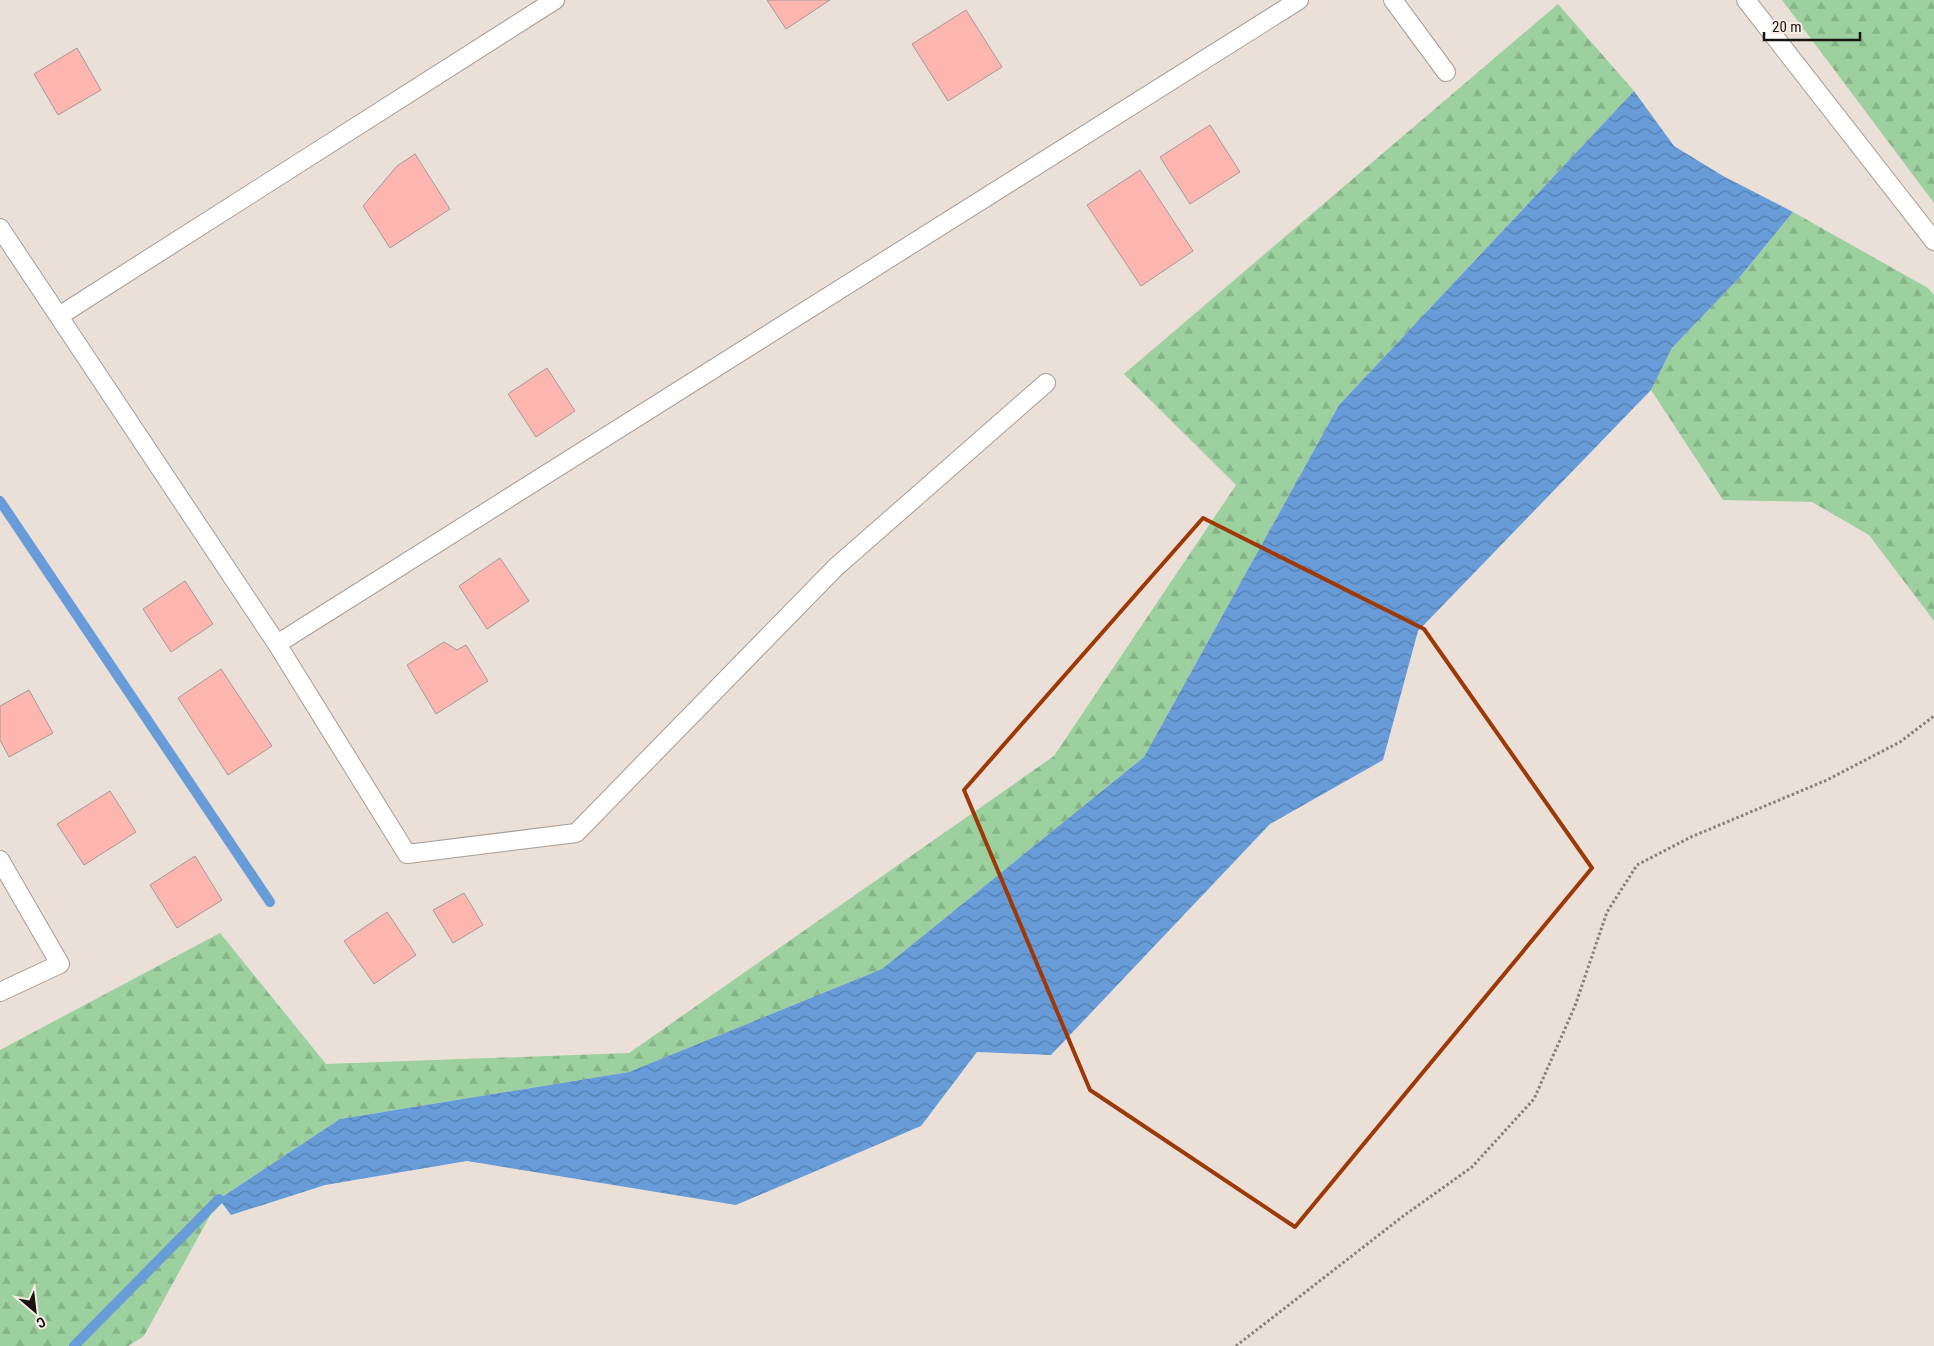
<svg xmlns="http://www.w3.org/2000/svg" width="1934" height="1346" font-family="'Roboto Condensed',sans-serif">
<defs>
<pattern id="forest-firs" width="22" height="20" patternUnits="userSpaceOnUse" patternTransform="scale(1.25)"><rect width="22" height="20" fill="#9cd09f"/><path d="M5 1l3.5 6h-7zM16 11l3.5 6h-7z" fill="#86b288"/></pattern>
<pattern id="water-waves" width="16" height="10" patternUnits="userSpaceOnUse" patternTransform="scale(1.25)"><rect width="16" height="10" fill="#679cd8"/><path d="M0 5q4-4 8 0t8 0" fill="none" stroke="#547eae"/></pattern>
</defs>
<rect width="100%" height="100%" fill="#eae0d8"/>
<g fill="url(#forest-firs)">
<polygon points="1782,0 1934,0 1934,203"/>
<polygon points="1558,4 1634,91 1339,405 1144,757 882,969 629,1072 340,1119 219,1199 144,1336 128,1346 0,1346 0,1050 220,933 326,1064 629,1053 1054,756 1236,485 1124,374"/>
<polygon points="1793,212 1928,288 1934,295 1934,621 1869,535 1812,502 1723,500 1651,390 1672,348 1739,278"/>
</g>
<polygon fill="url(#water-waves)" points="1634,91 1674,146 1723,176 1793,212 1739,278 1672,348 1651,390 1418,631 1383,760 1270,824 1051,1055 977,1052 921,1126 736,1205 467,1161 325,1185 231,1215 219,1199 340,1119 629,1072 882,969 1144,757 1339,405"/>
<g fill="none" stroke-linecap="round" stroke-linejoin="round">
<g stroke="#679cd8" stroke-width="10">
<polyline points="0,501 270,902"/>
<polyline points="74,1346 219,1199"/>
</g>
</g>
<g fill="#fdb5af" stroke="#a69897">
<polygon points="767,0 830,0 786,29"/>
<polygon points="966,10 1002,67 948,101 912,44"/>
<polygon points="77,48 101,90 58,115 34,74"/>
<polygon points="1210,125 1240,172 1190,204 1160,157"/>
<polygon points="415,154 450,209 390,248 363,206 397,166"/>
<polygon points="1140,170 1193,251 1141,286 1087,205"/>
<polygon points="547,368 575,411 536,437 508,394"/>
<polygon points="500,558 529,601 487,629 459,586"/>
<polygon points="185,581 213,624 171,652 143,609"/>
<polygon points="444,642 457,650 466,645 488,681 436,714 407,665"/>
<polygon points="221,669 272,746 228,775 178,698"/>
<polygon points="29,690 53,733 9,757 0,740 0,706"/>
<polygon points="110,791 136,832 84,865 57,824"/>
<polygon points="195,856 222,900 177,928 150,885"/>
<polygon points="464,893 483,925 453,943 433,910"/>
<polygon points="387,912 416,955 374,984 344,941"/>
</g>
<g fill="none" stroke-linecap="round" stroke-linejoin="round">
<defs>
<g id="lane">
<polyline points="1393,0 1446,72"/>
<polyline points="1746,0 1934,241"/>
<polyline points="0,228 277,644 407,854 576,833 836,567 1046,383"/>
<polyline points="59,316 555,0"/>
<polyline points="277,644 1299,0"/>
<polyline points="0,860 60,964 0,992"/>
</g>
</defs>
<use href="#lane" stroke="#a69c95" stroke-width="20"/>
<polyline stroke="#867f79" stroke-width="3" stroke-dasharray="2.5 2.5" stroke-linecap="butt" points="1236,1346 1402,1217 1472,1167 1534,1099 1575,1006 1607,912 1637,865 1691,837 1827,780 1900,742 1934,716"/>
<use href="#lane" stroke="#fff" stroke-width="18"/>
</g>
<path fill="none" stroke="#9d3906" stroke-width="4" stroke-linejoin="round" d="M1203 518 1424 629 1592 868 1295 1227 1090 1090 964 790Z"/>
<g transform="translate(35 1311) rotate(152)" stroke="#f7ede5" stroke-width="4" paint-order="stroke">
<path d="M0-4L9 19L0 12L-9 19Z" fill="#181411"/>
<text y="-8" font-size="14" font-weight="bold" text-anchor="middle" fill="#181411">С</text>
</g>
<path d="M1764 32v8h96v-8" fill="none" stroke="#181411" stroke-width="2.5"/>
<text x="1772" y="32" font-size="15" fill="#181411" stroke="#f7ede5" stroke-width="4" paint-order="stroke">20 m</text>
</svg>
